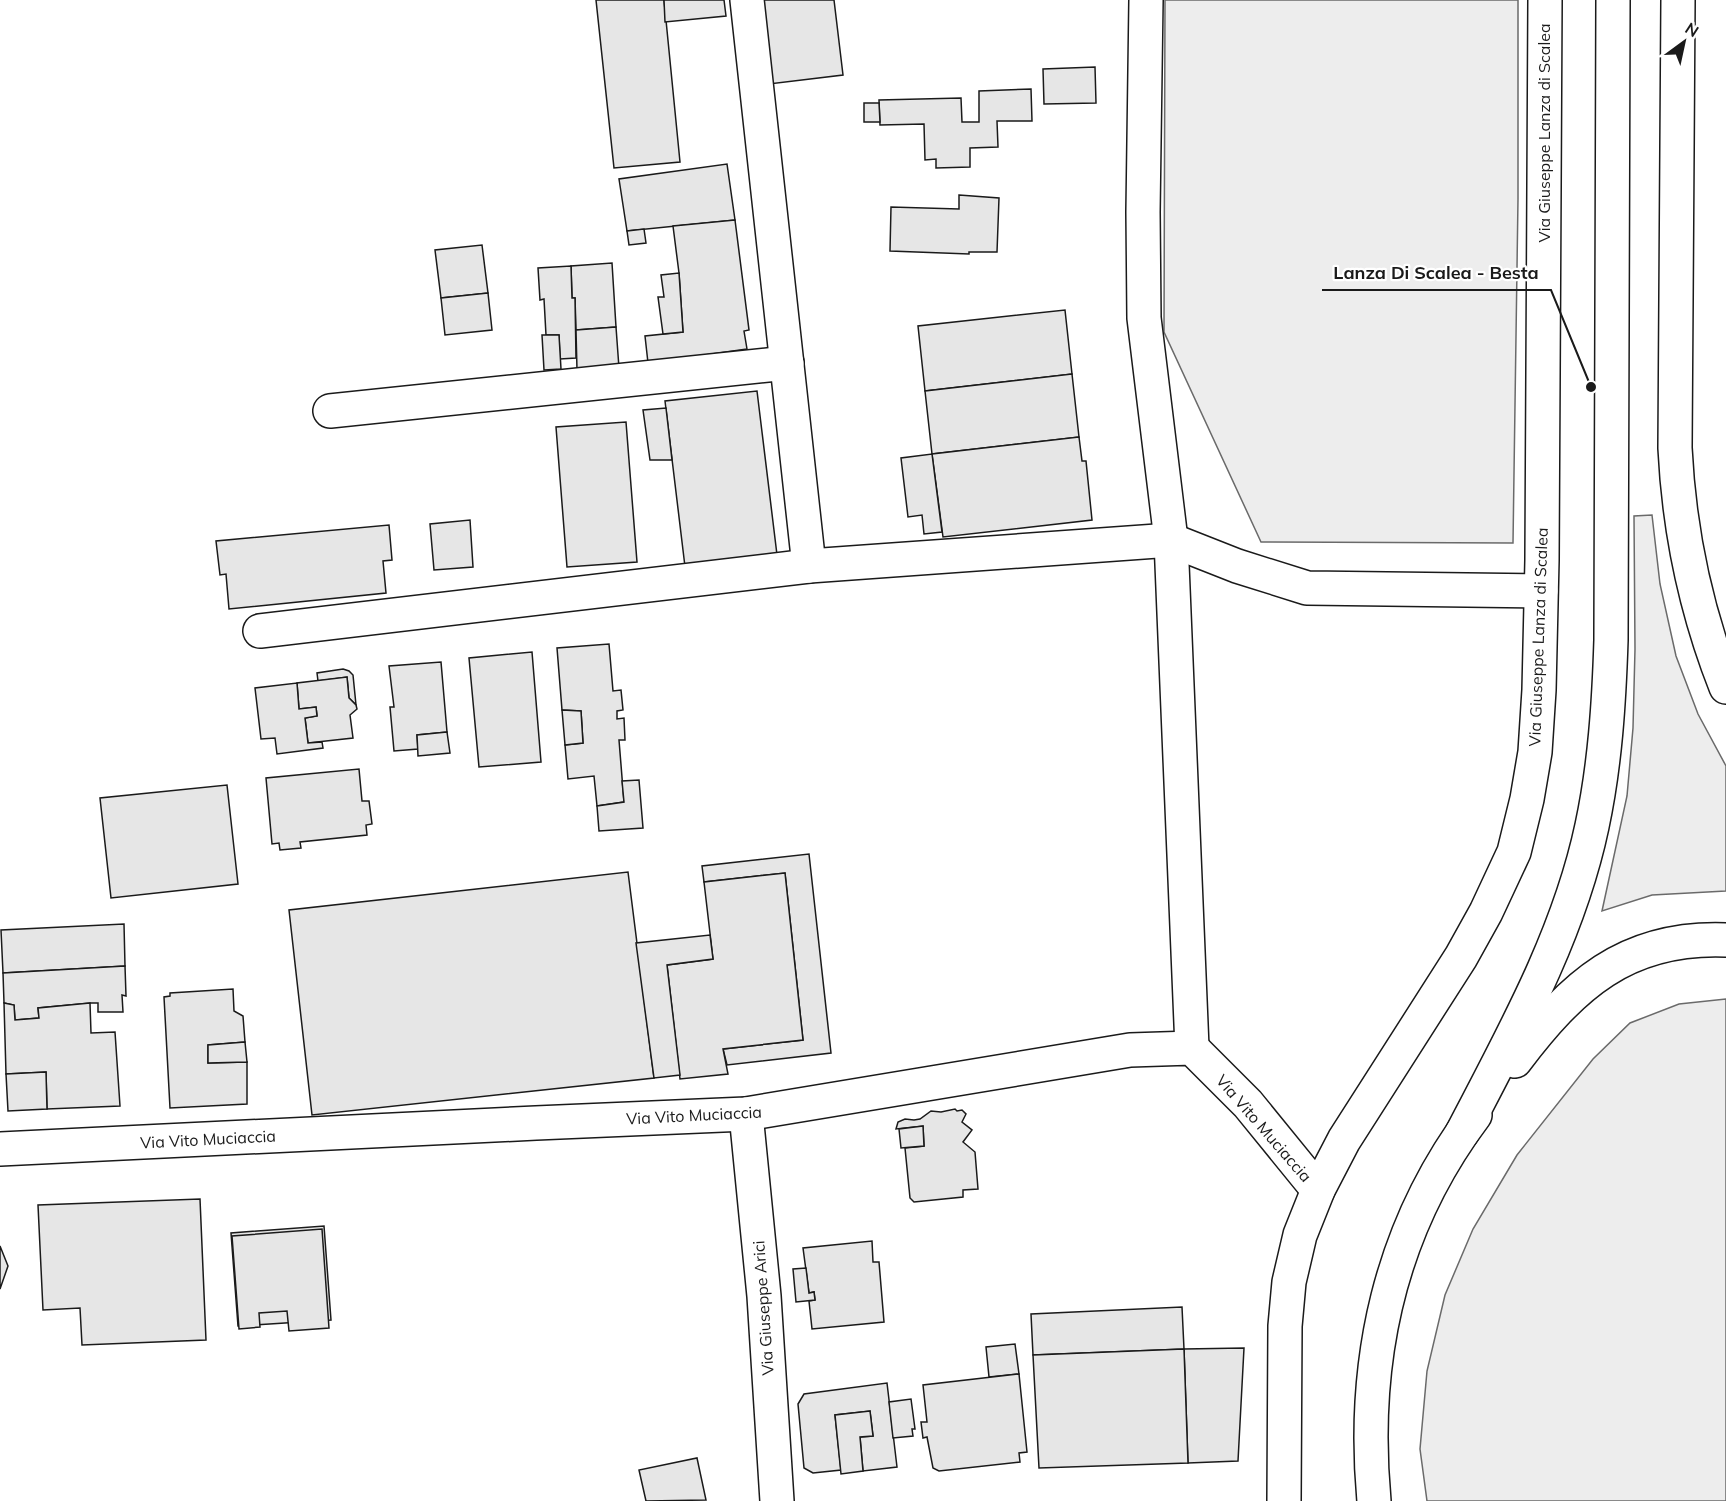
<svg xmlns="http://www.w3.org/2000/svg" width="1726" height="1501" font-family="Mulish,sans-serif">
<rect width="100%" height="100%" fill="#fff"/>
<g fill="#ededed" stroke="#6a6a6a" stroke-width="1.5">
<polygon points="1165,0 1518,0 1518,199 1513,543 1261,542 1164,332"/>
<polygon points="1652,515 1660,584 1676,656 1698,714 1726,766 1726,891 1652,895 1602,911 1627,796 1633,728 1635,649 1634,516"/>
<polygon points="1726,999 1726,1501 1427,1501 1420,1449 1427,1371 1445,1295 1473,1229 1517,1155 1593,1059 1630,1023 1679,1004"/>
</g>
<g fill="#e6e6e6" stroke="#1a1a1a" stroke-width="1.5">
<polygon points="596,0 664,0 680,162 614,168"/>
<polygon points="664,0 724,0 726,16 665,22"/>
<polygon points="760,0 834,0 843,75 769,84"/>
<polygon points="1095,67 1096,103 1044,104 1043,69"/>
<polygon points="1031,89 1032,121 997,121 998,147 970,148 970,167 936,168 936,159 925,160 924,124 880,125 879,100 961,98 962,122 979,122 979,91"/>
<polygon points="864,103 879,103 880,122 864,122"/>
<polygon points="727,164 735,220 627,231 619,179"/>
<polygon points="959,195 999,198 997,252 969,252 969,254 890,251 891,207 959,209"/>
<polygon points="735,220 749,330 744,331 747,349 648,363 645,336 683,332 679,273 673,226"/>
<polygon points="644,229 646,243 629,245 627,231"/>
<polygon points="482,245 488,293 441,298 435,250"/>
<polygon points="612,263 616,327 576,330 575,298 572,298 571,266"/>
<polygon points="571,266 572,298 575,298 576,358 560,359 559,335 546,335 544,299 540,300 538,268"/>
<polygon points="679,273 683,332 663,334 658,297 664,297 661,275"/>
<polygon points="488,293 492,330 445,335 441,298"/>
<polygon points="1065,310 1072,374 925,391 918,326"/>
<polygon points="616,327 619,368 577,370 576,330"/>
<polygon points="542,335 559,335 561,369 544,370"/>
<polygon points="1072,374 1079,437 932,454 925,391"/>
<polygon points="757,391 778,563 686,575 665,401"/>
<polygon points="666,408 672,460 650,460 643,410"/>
<polygon points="626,422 637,562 567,567 556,427"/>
<polygon points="1079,437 1082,461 1086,461 1092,520 943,537 932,454"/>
<polygon points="932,454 942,532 924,534 922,515 908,517 901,458"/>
<polygon points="470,520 473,567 434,570 430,524"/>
<polygon points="389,525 392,560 383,561 386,593 229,609 226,574 220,575 216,541"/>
<polygon points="609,644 613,691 621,690 623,710 617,711 617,719 624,718 625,740 619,740 624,802 597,806 594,776 568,779 565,745 583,743 581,711 562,710 557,648"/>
<polygon points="532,652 541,762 479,767 469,658"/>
<polygon points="441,662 447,732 417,735 418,749 394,751 390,707 394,707 389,666"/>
<polygon points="343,669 349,671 353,675 356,705 349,698 347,677 318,681 317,673"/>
<polygon points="347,677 349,698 356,705 357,709 350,715 353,738 308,743 305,718 317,716 316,707 299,709 297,683"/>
<polygon points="297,683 299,709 316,707 317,716 305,718 308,743 322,742 323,748 277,754 275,738 261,739 255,688"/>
<polygon points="562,710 581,711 583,743 565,745"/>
<polygon points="447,732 450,753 418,756 417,735"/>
<polygon points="359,769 362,801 369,801 372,824 366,825 367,835 300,842 301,848 280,850 279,843 272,844 266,778"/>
<polygon points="639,780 643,828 599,831 597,806 624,802 622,781"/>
<polygon points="227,785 238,884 111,898 100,798"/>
<polygon points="809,854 831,1053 727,1065 723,1049 803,1040 785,873 704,882 702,866"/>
<polygon points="628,872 654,1078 312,1115 289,910"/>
<polygon points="785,873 803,1040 723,1049 728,1074 680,1079 667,965 713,959 704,882"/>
<polygon points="124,924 125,966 3,973 1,930"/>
<polygon points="710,935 713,959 667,965 680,1075 654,1078 636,943"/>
<polygon points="125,966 126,996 122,995 123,1012 98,1012 98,1003 90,1003 38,1008 39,1018 15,1020 14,1005 4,1003 3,973"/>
<polygon points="233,989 234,1011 243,1016 245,1042 208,1045 208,1063 247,1062 247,1104 170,1108 164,997 170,996 170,993"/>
<polygon points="4,1003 14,1005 15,1020 39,1018 38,1008 90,1003 91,1033 115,1032 120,1106 47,1109 46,1072 6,1074"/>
<polygon points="245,1042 247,1062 208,1063 208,1045"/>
<polygon points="46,1072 47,1109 8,1111 6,1074"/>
<polygon points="955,1109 957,1111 962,1110 966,1114 962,1122 972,1130 963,1142 975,1152 978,1189 963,1190 963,1197 914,1202 910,1198 905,1148 924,1146 923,1126 896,1129 898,1122 905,1119 914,1120 920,1119 931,1111 941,1112"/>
<polygon points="923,1126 924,1146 901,1148 899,1129"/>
<polygon points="200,1199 206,1340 82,1345 80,1308 43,1310 38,1205"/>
<polygon points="324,1226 331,1320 238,1326 231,1233"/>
<polygon points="322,1229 329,1328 289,1331 287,1311 259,1313 260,1327 239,1329 232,1236"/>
<polygon points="872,1241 873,1262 879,1262 884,1322 812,1329 809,1301 815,1300 814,1292 809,1293 803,1248"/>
<polygon points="0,1246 8,1266 0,1289"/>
<polygon points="806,1268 809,1293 814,1292 815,1300 796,1302 793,1269"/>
<polygon points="1182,1307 1184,1349 1033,1355 1031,1314"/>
<polygon points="1015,1344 1019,1374 989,1377 986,1347"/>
<polygon points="1244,1348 1238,1461 1188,1463 1184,1349"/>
<polygon points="1184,1349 1188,1463 1039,1468 1033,1355"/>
<polygon points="1019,1374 1027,1452 1019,1453 1020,1462 939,1471 933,1468 927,1437 923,1438 921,1422 927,1422 923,1385"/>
<polygon points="887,1383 897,1467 863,1471 860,1437 873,1436 870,1411 835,1415 841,1470 813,1473 804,1468 798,1404 804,1394"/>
<polygon points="911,1399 915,1429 912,1429 913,1436 893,1438 889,1402"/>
<polygon points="870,1411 873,1436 860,1437 863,1471 841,1474 835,1415"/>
<polygon points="697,1458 706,1500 646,1501 639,1470"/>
</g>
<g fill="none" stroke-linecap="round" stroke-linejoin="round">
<defs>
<g id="street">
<polyline points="747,0 809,566"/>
<polyline points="1146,0 1143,212 1144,318 1171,540 1192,1048"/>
<polyline points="330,411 787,363"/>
<polyline points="260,631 809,566 1171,540 1237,566 1307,588 1541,591"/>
<polyline points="746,1114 764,1296 777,1501"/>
<polyline points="0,1149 536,1123 746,1114 1130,1050 1192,1048 1248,1104 1318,1190"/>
<polyline points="1284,1501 1285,1326 1289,1282 1300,1235 1318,1190 1344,1140 1461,957 1486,912 1514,852 1527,799 1535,752 1539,690 1542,560 1545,0"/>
</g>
<g id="secondary">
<path d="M1678 0 1675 448C1679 530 1696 611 1726 687"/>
<path d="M1515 1061C1572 986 1625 936 1726 940"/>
<path d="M1462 1133C1513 1035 1569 935 1592 826 1605 765 1609 703 1611 640L1613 0"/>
<path d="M1374 1501C1361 1361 1390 1228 1475 1115"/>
</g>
</defs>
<use href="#street" stroke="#1a1a1a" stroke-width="36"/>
<use href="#secondary" stroke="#1a1a1a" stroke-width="36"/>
<use href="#street" stroke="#fff" stroke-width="33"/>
<use href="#secondary" stroke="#fff" stroke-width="33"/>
</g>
<g text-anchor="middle" stroke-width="4.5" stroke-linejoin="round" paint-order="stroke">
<g font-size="16" fill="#1a1a1a" stroke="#fff">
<text transform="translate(1544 133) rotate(-90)" y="6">Via Giuseppe Lanza di Scalea</text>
<text transform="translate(1538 637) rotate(-88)" y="6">Via Giuseppe Lanza di Scalea</text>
<text transform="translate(694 1115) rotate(-3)" y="6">Via Vito Muciaccia</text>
<text transform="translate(1264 1128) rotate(49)" y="6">Via Vito Muciaccia</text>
<text transform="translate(208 1139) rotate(-3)" y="6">Via Vito Muciaccia</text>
<text transform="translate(763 1308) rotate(-94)" y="6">Via Giuseppe Arici</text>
</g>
</g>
<path fill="none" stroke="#1a1a1a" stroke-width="2" d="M1591 387L1551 290H1322"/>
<circle fill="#1a1a1a" stroke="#fff" stroke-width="2" cx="1591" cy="387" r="6"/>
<g font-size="18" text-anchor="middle" font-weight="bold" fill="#1a1a1a" stroke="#fff" stroke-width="4.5" stroke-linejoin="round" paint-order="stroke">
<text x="1436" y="279">Lanza Di Scalea - Besta</text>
</g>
<g transform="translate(1684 42) rotate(33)" stroke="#ffffff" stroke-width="4.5" paint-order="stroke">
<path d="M0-4.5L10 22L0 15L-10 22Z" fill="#1a1a1a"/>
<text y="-9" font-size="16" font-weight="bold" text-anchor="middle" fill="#1a1a1a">N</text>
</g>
</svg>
